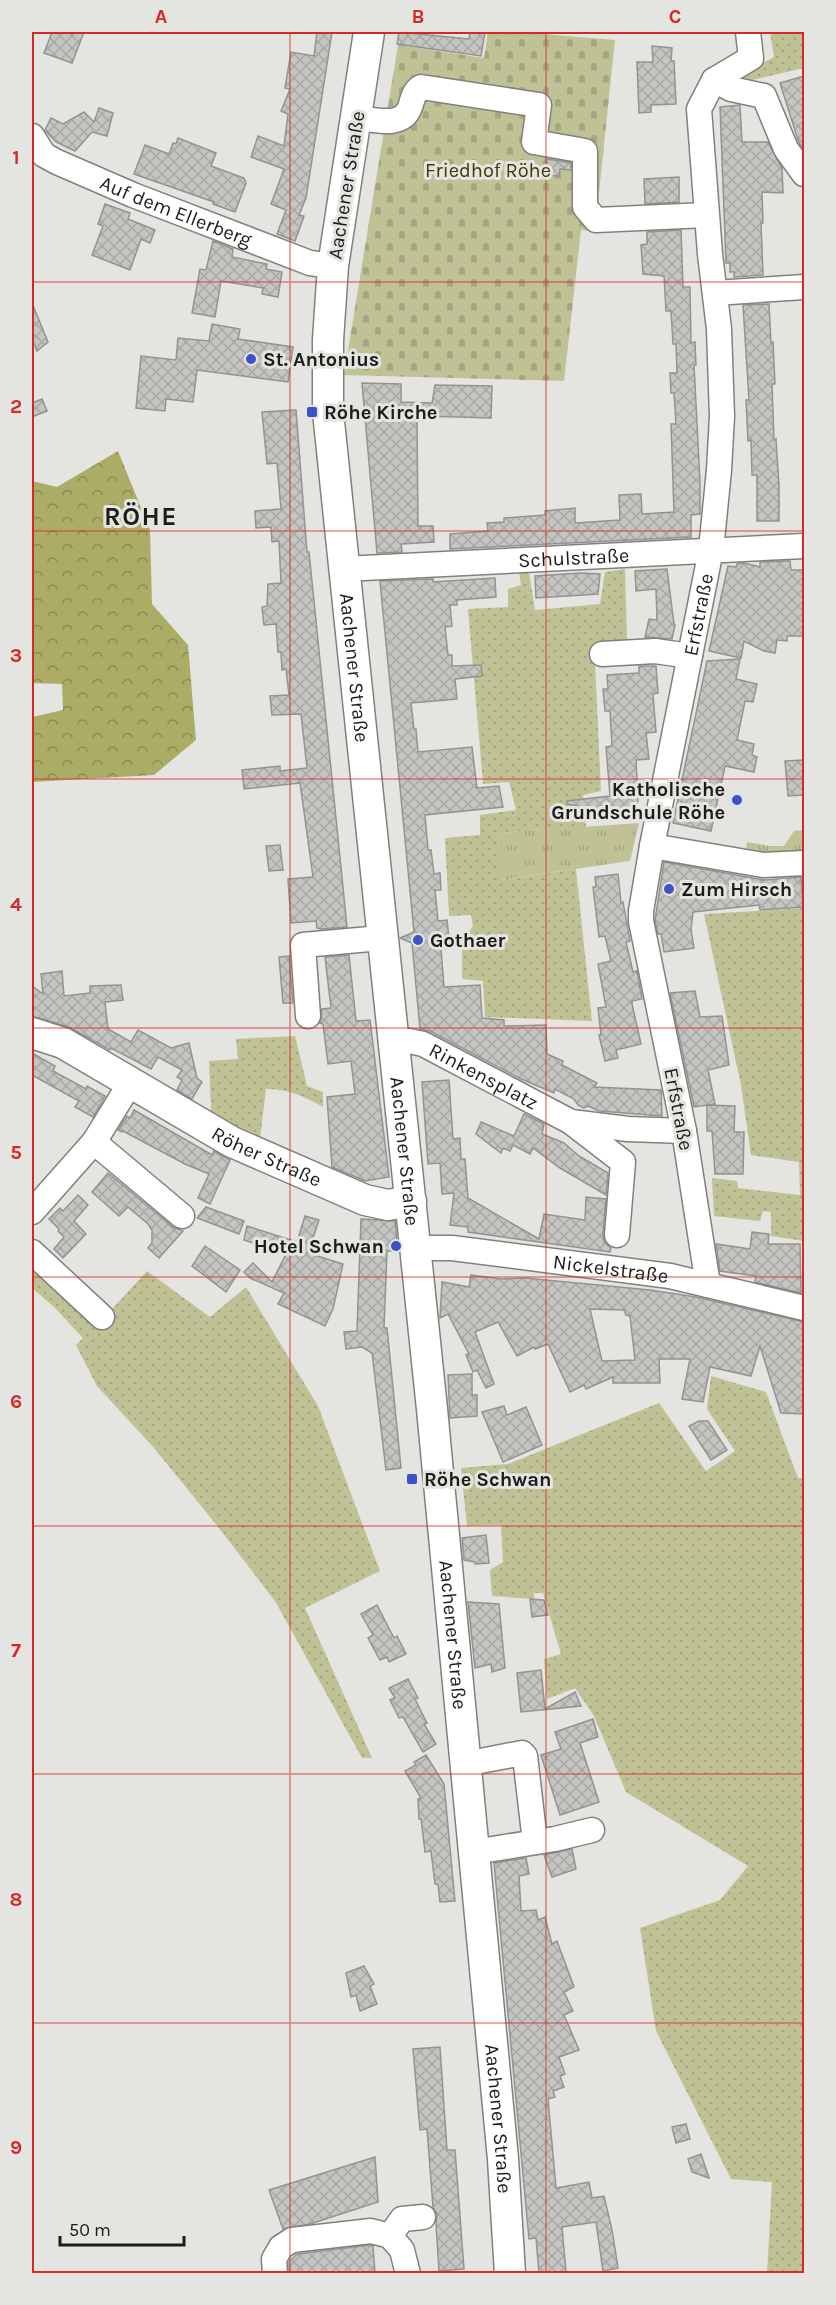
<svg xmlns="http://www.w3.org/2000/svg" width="836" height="2305" font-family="Karla,sans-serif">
<defs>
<pattern id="grass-dots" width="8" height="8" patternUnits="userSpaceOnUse" patternTransform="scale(1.5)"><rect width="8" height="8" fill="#c0c296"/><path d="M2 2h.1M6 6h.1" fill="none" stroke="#a4a681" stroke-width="1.8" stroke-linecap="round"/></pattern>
<pattern id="forest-crowns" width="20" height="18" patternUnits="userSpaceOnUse" patternTransform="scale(1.5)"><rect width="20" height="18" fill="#abad67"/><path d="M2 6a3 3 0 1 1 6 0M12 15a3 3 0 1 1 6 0" fill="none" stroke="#8a8c54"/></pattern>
<pattern id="cemetery-stones" width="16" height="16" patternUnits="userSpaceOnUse" patternTransform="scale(1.5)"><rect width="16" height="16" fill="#c0c296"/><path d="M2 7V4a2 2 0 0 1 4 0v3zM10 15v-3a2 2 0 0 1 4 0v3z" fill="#a4a681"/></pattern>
<pattern id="park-tufts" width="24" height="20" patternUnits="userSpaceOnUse" patternTransform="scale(1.5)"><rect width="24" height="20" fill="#c0c296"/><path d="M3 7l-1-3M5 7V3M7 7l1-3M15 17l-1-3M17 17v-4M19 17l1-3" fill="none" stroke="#a4a681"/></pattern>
<pattern id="building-cross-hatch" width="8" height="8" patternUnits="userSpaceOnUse" patternTransform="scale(1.5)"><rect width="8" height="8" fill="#c4c5c1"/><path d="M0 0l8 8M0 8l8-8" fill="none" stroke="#a8a9a5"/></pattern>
</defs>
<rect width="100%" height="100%" fill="#e4e4e0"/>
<g fill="url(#grass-dots)">
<polygon points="770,32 804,32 804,68 739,83 739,75 774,57"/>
<polygon points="625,569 627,642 594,642 601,791 583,795 586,827 498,833 501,880 576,869 592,1021 485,1017 483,981 462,979 462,943 473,926 471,915 449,916 445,838 480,835 480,815 516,810 509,782 483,784 468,609 508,607 508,589 521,585 519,572 529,572 535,610 600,604 605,572"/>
<polygon points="804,908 804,1241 771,1236 771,1212 763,1211 760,1221 714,1216 712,1178 737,1181 738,1188 800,1195 799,1162 751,1155 741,1085 704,914"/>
<path d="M295 1036 307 1086 323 1092V1107C306 1097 286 1088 266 1089L260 1139 211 1111 209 1061 238 1059 236 1039Z"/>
<polygon points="32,1258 101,1321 147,1271 210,1317 246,1287 318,1406 380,1571 305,1608 372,1758 362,1758 275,1601 215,1523 154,1448 97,1386 76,1345 83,1338 54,1307 32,1288"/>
<polygon points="711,1376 766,1392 798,1478 804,1478 804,2273 767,2273 772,2182 731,2179 656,2031 640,1928 720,1900 748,1866 626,1792 594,1716 575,1688 547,1699 544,1659 561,1654 543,1593 534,1593 534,1599 492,1596 490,1570 503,1562 501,1525 467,1526 461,1468 508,1464 659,1403 706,1471 735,1451 707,1409"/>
</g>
<polygon fill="url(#forest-crowns)" points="118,451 150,530 152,604 188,645 196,740 154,775 32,782 32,717 63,710 62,684 32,683 32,481 57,487"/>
<polygon fill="url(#cemetery-stones)" points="488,32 519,32 615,40 595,231 581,230 564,381 344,375 398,45 484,58"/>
<g fill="url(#park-tufts)">
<polygon points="639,823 630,861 500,880 498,833"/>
<polygon points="804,830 804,856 746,854 747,842 769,846 784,846 794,831"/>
</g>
<g fill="url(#building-cross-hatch)" stroke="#939390" stroke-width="1.5" fill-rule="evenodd">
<polygon points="52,32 84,32 72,63 44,53"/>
<polygon points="317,32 332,32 306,198 299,215 304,216 295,241 277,234 286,210 271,204 284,169 251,157 258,136 284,146 288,114 281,111 290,89 285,88 291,52 314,56"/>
<polygon points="399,32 469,39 470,32 485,32 481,56 397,44"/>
<polygon points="652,46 672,48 671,61 674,61 676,104 651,105 651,112 639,113 637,62 653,62"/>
<polygon points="804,76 804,150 799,143 780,83"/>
<polygon points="740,105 742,142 768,142 782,168 783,193 762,192 763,223 761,223 763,275 734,277 734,272 730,272 730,263 726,263 720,107"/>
<polygon points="99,108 113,113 107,136 92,132 75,151 56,142 45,130 51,118 63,124 84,112 94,122"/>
<polygon points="178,138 216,153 211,166 244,178 246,183 235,212 213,204 214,202 134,174 145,145 169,154 173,143 176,144"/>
<polygon points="547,159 571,163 571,170 560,169 559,176 545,175"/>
<polygon points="679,177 679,202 645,204 644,179"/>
<polygon points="105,204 130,213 128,219 155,230 150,243 141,239 130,270 92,255 103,226 98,224"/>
<polygon points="681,230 683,287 690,287 691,343 695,342 696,365 694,365 700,482 700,514 691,515 691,537 450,549 450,534 488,531 487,523 504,522 504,518 545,515 545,511 575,508 575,523 620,520 619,495 641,494 642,514 674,512 671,424 676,424 674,393 671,393 670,373 677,373 676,344 673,344 671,311 666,311 664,276 643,274 641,245 647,244 647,232"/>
<polygon points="213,241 233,249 232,257 267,264 266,269 282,272 278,297 262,294 263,288 221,281 215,317 192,313 200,269 206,270"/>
<polygon points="32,303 48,342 37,351 32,338"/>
<polygon points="769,304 771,343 773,342 775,384 772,384 774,440 776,439 779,485 779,521 757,521 757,475 752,475 751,440 748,441 746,400 749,400 743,305"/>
<polygon points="212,324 240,329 238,339 293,347 288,382 197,370 193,402 166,399 165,411 136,408 141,356 176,360 178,338 209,341"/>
<polygon points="362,383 401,384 401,402 432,403 435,385 492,386 491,418 423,416 423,421 417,421 418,526 433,526 434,542 401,544 402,552 377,553"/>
<polygon points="42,399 47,411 32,417 32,403"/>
<polygon points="296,410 307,552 309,552 347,927 322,929 317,928 316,921 291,923 288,879 313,877 300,783 244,789 242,770 280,766 280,771 307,768 301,714 272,715 270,696 289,695 286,669 282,670 281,652 278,652 276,624 264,625 263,617 262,607 267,606 268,584 281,583 279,541 272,542 271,527 256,528 255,511 281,509 277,463 267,464 262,412"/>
<polygon points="790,561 791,570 804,570 804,636 787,636 787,641 777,640 775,653 764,651 744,641 741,658 709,651 728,566 736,567 737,564 744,563 760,567 760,562"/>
<polygon points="667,569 674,624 675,625 672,639 645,637 649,619 657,620 656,589 636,591 635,571"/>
<polygon points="581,573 600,574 598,594 536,598 535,576"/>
<polygon points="495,578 496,597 457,600 457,605 450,605 452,626 445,627 448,655 452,655 452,666 481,665 482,676 455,679 457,699 411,703 414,729 416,729 418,752 472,747 477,788 499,786 503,807 425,815 428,850 431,850 434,874 440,873 441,890 435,890 438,921 447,920 450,948 441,949 444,987 480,985 482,1018 504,1020 504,1026 546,1025 547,1054 563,1061 562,1065 597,1083 594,1087 661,1090 662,1116 599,1111 588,1106 584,1108 578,1105 574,1099 555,1089 554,1093 519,1078 430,1031 420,1029 412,943 400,938 414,932 380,581 433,579 433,582"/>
<polygon points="740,659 736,679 757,684 753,702 745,701 737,740 754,744 752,755 757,757 754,772 725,766 711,831 673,823 707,661"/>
<polygon points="639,666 656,666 658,693 653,694 656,732 646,733 649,759 636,760 638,800 635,818 567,804 567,801 610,796 606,747 612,746 610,711 605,711 603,689 608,689 607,675 639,673"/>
<polygon points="804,760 804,795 788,796 785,761"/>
<polygon points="280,845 283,870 269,871 266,846"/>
<polygon points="664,862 764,880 801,877 803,907 760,910 759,905 693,912 691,929 694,948 664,952 661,934 658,934 655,920"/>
<polygon points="618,874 621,903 623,902 630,941 626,942 633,972 637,971 642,999 632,1001 632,1004 641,1044 616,1050 618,1058 605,1061 599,1035 601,1035 598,1008 606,1007 598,964 611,961 605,936 599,937 593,887 596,887 595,877"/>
<polygon points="349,955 356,1021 370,1020 389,1177 365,1181 332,1167 327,1097 355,1094 351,1061 328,1064 323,1024 320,1023 322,1009 331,1008 325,957"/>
<polygon points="289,956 293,1003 283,1003 279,957"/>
<polygon points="62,971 64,996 90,993 90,986 121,985 123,1000 105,1002 108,1029 131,1042 138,1030 171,1048 189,1043 197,1078 202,1082 192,1099 177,1090 182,1080 177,1077 182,1070 158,1057 151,1069 111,1048 110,1050 69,1027 32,1016 32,986 43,994 41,974"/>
<polygon points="695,991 700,1017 722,1016 729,1065 708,1070 715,1104 694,1107 670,993"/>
<polygon points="32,1053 55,1066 53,1071 86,1089 87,1086 105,1096 93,1117 75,1107 79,1101 32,1075"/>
<polygon points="449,1080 453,1139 460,1138 461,1159 465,1159 468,1198 539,1239 544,1214 585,1220 586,1197 606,1199 603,1234 604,1242 611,1248 610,1252 468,1232 468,1227 450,1225 454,1193 442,1194 440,1163 428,1164 422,1082"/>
<polygon points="707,1105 735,1106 734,1132 744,1132 743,1174 715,1174 712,1131 707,1131"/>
<polygon points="134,1110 212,1155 214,1151 230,1160 210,1204 198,1198 209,1174 185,1164 123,1131 122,1132 118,1130 127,1116 130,1118"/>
<polygon points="524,1114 544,1124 542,1134 564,1143 579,1156 608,1173 606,1195 560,1168 533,1148 530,1154 513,1145 510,1151 503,1148 501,1153 476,1134 481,1122 514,1136"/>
<polygon points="108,1173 173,1227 183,1231 159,1258 148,1248 152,1243 152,1230 148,1224 128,1207 119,1216 92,1192"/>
<polygon points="78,1195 88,1205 74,1221 86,1234 63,1258 54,1249 64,1237 58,1231 59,1229 49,1219 60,1208 63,1211"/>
<polygon points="206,1207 244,1221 239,1234 197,1218"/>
<polygon points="305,1216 319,1220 308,1253 343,1264 333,1309 325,1326 278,1304 284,1293 250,1278 244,1272 253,1263 272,1282 286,1254 244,1240 247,1226 297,1242"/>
<polygon points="361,1219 395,1221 398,1251 387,1251 384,1328 387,1328 401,1468 386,1470 372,1353 362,1347 346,1349 344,1332 357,1331"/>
<polygon points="752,1232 769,1234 768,1244 800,1244 801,1293 755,1282 756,1276 720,1271 716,1244 750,1249"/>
<polygon points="205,1246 240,1270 226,1292 192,1266"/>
<path d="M471 1275 501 1279 525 1278 650 1290 696 1297 804 1322V1414L781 1413 760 1346 751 1376 710 1367 703 1402 682 1399 690 1359H659L660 1383H613V1377L586 1389 584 1385 570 1392 548 1344 535 1349 534 1347 517 1356 498 1322 475 1332 494 1384 486 1388 477 1370 473 1372 466 1355 469 1354 448 1314 440 1318 442 1282 469 1287ZM590 1309 624 1310 626 1315 630 1316 635 1360 602 1361Z"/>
<polygon points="472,1374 472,1395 477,1395 477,1416 450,1418 448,1375"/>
<polygon points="504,1406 507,1415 526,1407 542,1445 503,1462 482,1412"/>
<polygon points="699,1421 708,1421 727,1450 711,1460 689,1426"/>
<polygon points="486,1535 489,1563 475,1564 475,1562 464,1560 462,1538"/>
<polygon points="530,1599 544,1600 548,1615 532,1617"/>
<polygon points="468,1602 499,1604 505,1668 492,1672 491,1664 475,1668"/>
<polygon points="377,1605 394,1638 397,1636 406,1654 389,1662 387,1657 380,1660 368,1638 373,1635 361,1614"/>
<polygon points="541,1670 545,1709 575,1692 581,1706 521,1712 517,1673"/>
<polygon points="408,1679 418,1698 415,1699 427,1723 424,1724 436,1744 423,1752 403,1717 399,1718 390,1700 395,1698 389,1688"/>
<polygon points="593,1719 598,1737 580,1743 599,1802 560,1815 541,1755 561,1749 555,1732"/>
<polygon points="426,1755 444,1784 455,1901 440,1902 438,1884 435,1884 431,1851 425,1852 421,1819 419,1819 418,1799 421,1798 405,1771 416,1765 414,1762"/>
<polygon points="572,1849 576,1869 552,1877 544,1855"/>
<polygon points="526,1858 529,1874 519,1876 521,1911 536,1910 538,1920 545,1917 552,1944 557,1941 574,1987 564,1992 573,2011 564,2015 579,2050 559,2057 565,2074 560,2076 564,2087 553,2091 555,2097 548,2099 556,2188 589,2182 592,2198 604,2196 612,2230 618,2268 603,2271 596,2222 562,2227 566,2272 539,2274 536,2238 529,2239 494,1863"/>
<polygon points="364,1966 374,1984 370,1986 377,2004 360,2011 356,1995 351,1997 346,1973"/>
<polygon points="440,2047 447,2150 455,2150 464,2269 439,2271 436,2223 437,2215 433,2207 427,2129 420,2130 413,2049"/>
<polygon points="686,2124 690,2139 676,2143 672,2127"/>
<polygon points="701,2154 709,2178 692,2172 688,2159"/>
<polygon points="375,2157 378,2202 310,2224 283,2229 269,2190"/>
<polygon points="370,2245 373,2246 375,2274 289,2274 289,2262 297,2254"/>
</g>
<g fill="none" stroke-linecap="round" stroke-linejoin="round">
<defs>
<g id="minor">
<polyline points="714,80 731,89 764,96 786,149 804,174"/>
<path d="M356 118C374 119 402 129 410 107 413 99 413 92 421 87L539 105 534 142 585 151V207L596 220 706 215"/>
<path id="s1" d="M32 136 44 155 57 162 133 195 310 263 333 266"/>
<polyline points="715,293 804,287"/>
<path id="s2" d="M343 569 804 546"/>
<polyline points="602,654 655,651 690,656"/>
<polyline points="652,846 763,865 804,863"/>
<polyline points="308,1016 303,945 381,938"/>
<path id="s3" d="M393 1042 409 1041 423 1044 571 1122 628 1129 684 1131"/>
<polyline points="571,1122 623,1162 617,1235"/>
<polyline points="94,1142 182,1216"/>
<polyline points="32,1212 94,1142 131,1082"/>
<path id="s4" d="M416 1248H452L670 1276 804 1308"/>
<polyline points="32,1252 102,1317"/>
<path id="s5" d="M708 1285 684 1131 641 921V911L652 846 711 550 719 470 722 416 719 329 710 254 699 109 714 80 751 58 748 32"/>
<polyline points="465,1764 522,1753 525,1756 535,1842"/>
<polyline points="474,1852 555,1839 592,1830"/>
<polyline points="390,2236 402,2219 423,2217"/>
<polyline points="275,2274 274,2259 281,2247 292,2240 371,2231 390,2236 402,2250 408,2274"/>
</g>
<g id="major">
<path id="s6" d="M369 32 333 266 328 340V412L432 1409 503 2159 510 2274"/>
<path id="s7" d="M32 1033 63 1043 232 1142 365 1200 388 1205 411 1201"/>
</g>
</defs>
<use href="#minor" stroke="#80807d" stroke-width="27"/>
<use href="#major" stroke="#80807d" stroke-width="33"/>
<use href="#minor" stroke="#fff" stroke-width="24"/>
<use href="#major" stroke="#fff" stroke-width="30"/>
</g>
<path fill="none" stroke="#d62828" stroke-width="1.5" stroke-opacity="0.55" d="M290 32V2274M546 32V2274M32 282H804M32 531H804M32 779H804M32 1028H804M32 1277H804M32 1526H804M32 1774H804M32 2023H804"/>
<g fill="#3d52c5" stroke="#e4e4e0" stroke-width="2">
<circle cx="251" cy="359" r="6"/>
<rect x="306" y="406" width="12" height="12" rx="3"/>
<circle cx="737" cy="800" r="6"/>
<circle cx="669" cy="889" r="6"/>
<circle cx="418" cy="940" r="6"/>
<circle cx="396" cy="1246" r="6"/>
<rect x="406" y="1473" width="12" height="12" rx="3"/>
</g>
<g text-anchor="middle" stroke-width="6" stroke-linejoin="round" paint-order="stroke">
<g font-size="20" fill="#3b3b02" stroke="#e4e4e0">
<text x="488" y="177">Friedhof Röhe</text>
</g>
<g font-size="20" fill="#1c1d1b" stroke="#e4e4e0">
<text transform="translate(346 185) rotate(-81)" y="7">Aachener Straße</text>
<text dy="7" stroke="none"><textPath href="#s1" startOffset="166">Auf dem Ellerberg</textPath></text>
<text dy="7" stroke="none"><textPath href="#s2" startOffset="231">Schulstraße</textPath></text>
<text dy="7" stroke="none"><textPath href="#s5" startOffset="682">Erfstraße</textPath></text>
<text dy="7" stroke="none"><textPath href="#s6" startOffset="640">Aachener Straße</textPath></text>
<text dy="7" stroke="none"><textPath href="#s3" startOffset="99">Rinkensplatz</textPath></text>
<text transform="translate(679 1109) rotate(79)" y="7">Erfstraße</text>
<text dy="7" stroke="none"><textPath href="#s6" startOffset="1126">Aachener Straße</textPath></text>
<text dy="7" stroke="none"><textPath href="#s7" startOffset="266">Röher Straße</textPath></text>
<text dy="7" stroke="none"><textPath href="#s4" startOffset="196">Nickelstraße</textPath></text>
<text dy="7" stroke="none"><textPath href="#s6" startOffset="1612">Aachener Straße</textPath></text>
<text dy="7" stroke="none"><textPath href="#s6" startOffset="2098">Aachener Straße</textPath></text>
</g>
<g font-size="20" font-weight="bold" fill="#1c1d1b" stroke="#e4e4e0" text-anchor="start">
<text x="263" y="366">St. Antonius</text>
<text x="324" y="419">Röhe Kirche</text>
<text x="725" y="796" text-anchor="end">Katholische<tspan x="725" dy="23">Grundschule Röhe</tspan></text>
<text x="681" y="896">Zum Hirsch</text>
<text x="430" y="947">Gothaer</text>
<text x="384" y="1253" text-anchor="end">Hotel Schwan</text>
<text x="424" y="1486">Röhe Schwan</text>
</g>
<g font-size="26" font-weight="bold" letter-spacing="1.5" fill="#1c1d1b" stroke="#e4e4e0">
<text x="141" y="525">RÖHE</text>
</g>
</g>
<rect width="836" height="2305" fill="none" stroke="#e4e4e0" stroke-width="66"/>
<path d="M60 2236v9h124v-9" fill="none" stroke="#1c1d1b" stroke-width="3"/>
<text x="69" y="2236" font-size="18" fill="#1c1d1b" stroke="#e4e4e0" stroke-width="4.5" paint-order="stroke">50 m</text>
<rect x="33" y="33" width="770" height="2239" fill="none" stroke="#d62828" stroke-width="2"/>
<g font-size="20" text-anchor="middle" font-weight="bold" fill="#d62828">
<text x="161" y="23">A</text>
<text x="418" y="23">B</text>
<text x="675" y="23">C</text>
<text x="16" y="164">1</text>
<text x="16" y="413">2</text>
<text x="16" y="662">3</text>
<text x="16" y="911">4</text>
<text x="16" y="1159">5</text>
<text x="16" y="1408">6</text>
<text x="16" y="1657">7</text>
<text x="16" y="1906">8</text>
<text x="16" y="2154">9</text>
</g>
</svg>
